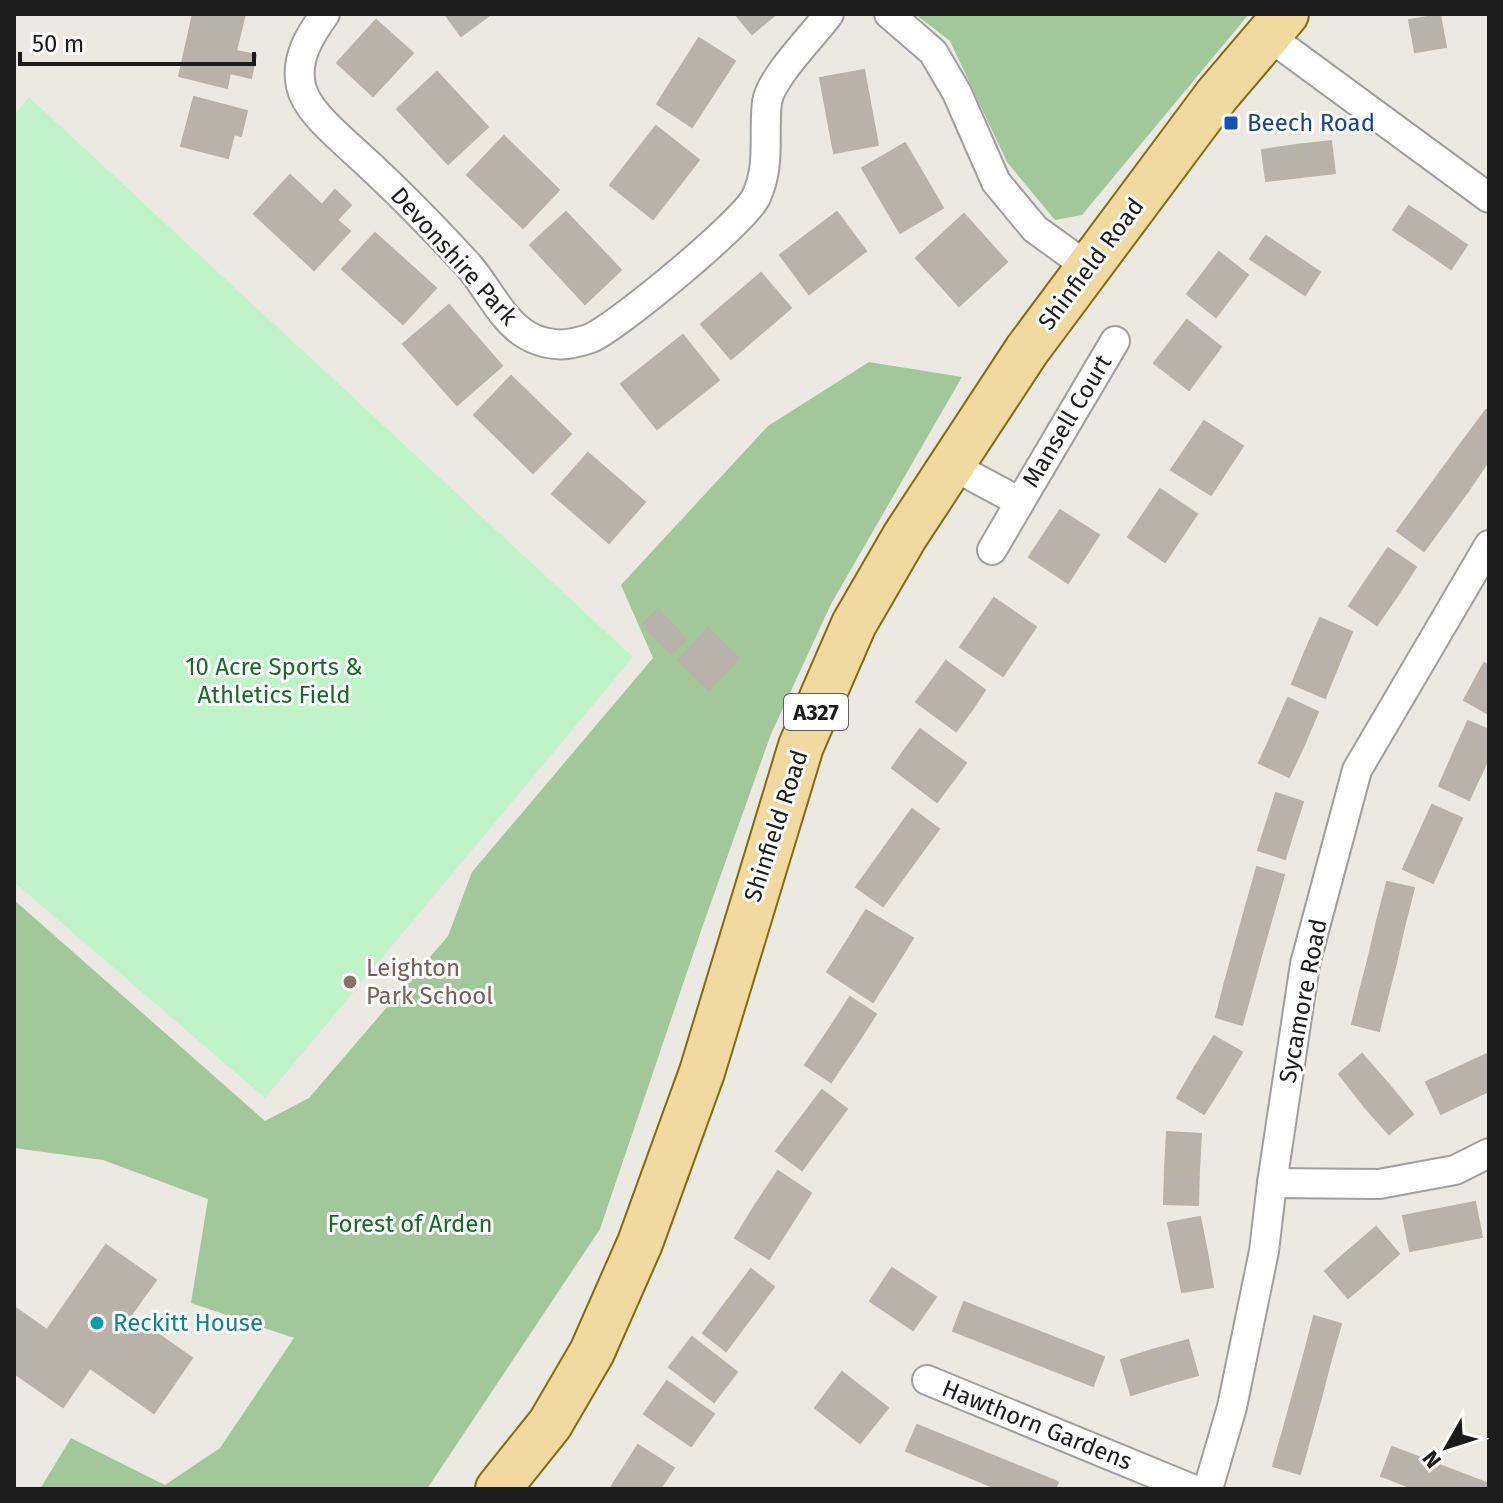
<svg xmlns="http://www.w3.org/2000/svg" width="1503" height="1503" font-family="'Fira Sans',sans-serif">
<rect width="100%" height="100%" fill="#ebe9e1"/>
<g fill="#a1c79a">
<polygon points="915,14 1249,14 1082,215 1055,220 1007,162 950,41"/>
<polygon points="869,362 962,377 831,604 771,734 703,925 600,1229 427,1489 40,1489 71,1438 165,1485 220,1448 294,1338 191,1303 208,1199 103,1160 14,1148 14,900 265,1121 309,1098 448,936 472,872 653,658 621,585 768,426"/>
</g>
<polygon fill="#c1f3cb" points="29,97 633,657 265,1098 14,882 14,115"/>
<g fill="#b8b2ab" stroke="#bbb2a5" stroke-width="2">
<polygon points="193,14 245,14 236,51 256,55 251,78 230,73 227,88 179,76"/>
<polygon points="445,14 491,14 461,36"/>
<polygon points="735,14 776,14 752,34"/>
<polygon points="1440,15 1446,47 1415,52 1409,20"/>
<polygon points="376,20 413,53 373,96 337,63"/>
<polygon points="699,38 735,61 692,127 657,104"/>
<polygon points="864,70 878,145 834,153 820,78"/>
<polygon points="437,72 488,127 448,164 397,109"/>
<polygon points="194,97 247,111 241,136 234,134 228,158 181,146"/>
<polygon points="656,126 699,160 653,219 610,185"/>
<polygon points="504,136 559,190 523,228 467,175"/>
<polygon points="1331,141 1335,173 1301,177 1297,145"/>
<polygon points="905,143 943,208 900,233 862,168"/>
<polygon points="1297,145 1301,177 1266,181 1262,150"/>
<polygon points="290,175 322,205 335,190 351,205 337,220 350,231 314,270 254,214"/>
<polygon points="1409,206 1438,225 1422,249 1393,230"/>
<polygon points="566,212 621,270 585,304 530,245"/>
<polygon points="837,212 866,251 809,294 780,255"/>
<polygon points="964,214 1007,262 959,306 916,258"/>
<polygon points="1438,225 1467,245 1451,269 1422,249"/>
<polygon points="375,233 436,288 403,324 342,269"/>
<polygon points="1266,236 1320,272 1305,295 1250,259"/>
<polygon points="1219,252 1248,275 1216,317 1187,294"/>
<polygon points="761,273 791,308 731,359 701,324"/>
<polygon points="449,305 502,366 457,405 403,344"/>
<polygon points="1187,320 1221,347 1189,390 1154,363"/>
<polygon points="683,335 719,380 657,429 621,384"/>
<polygon points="511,376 571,434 533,473 474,415"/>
<polygon points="1486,410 1489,412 1489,460 1463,441"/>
<polygon points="1204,421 1243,446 1211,495 1171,470"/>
<polygon points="1463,441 1489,460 1468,491 1441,471"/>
<polygon points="588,453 645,502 609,543 552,494"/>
<polygon points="1441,471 1468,491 1446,521 1419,501"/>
<polygon points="1160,489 1197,514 1165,562 1128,537"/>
<polygon points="1419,501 1446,521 1424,551 1397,531"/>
<polygon points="1060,510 1099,535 1068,583 1029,557"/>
<polygon points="1388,548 1416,567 1397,596 1369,576"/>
<polygon points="1369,576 1397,596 1377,625 1349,606"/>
<polygon points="994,598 1036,627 1003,676 960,647"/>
<polygon points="658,609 686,639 671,654 642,625"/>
<polygon points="1320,618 1352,632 1338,666 1305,652"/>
<polygon points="708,628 739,658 709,690 678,660"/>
<polygon points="1305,652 1338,666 1325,698 1292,684"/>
<polygon points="946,661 985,690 971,711 931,682"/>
<polygon points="1484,663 1489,666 1487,713 1464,700"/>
<polygon points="931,682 971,711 956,731 916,702"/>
<polygon points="1288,698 1318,712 1304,745 1273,732"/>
<polygon points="1468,721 1489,730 1489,756 1484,768 1453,754"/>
<polygon points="920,729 966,763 952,782 906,748"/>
<polygon points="1273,732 1304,745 1289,777 1259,763"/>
<polygon points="906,748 952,782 937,802 892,768"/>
<polygon points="1453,754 1484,768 1469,800 1439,786"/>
<polygon points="1276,793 1303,802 1294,830 1267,822"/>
<polygon points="1432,805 1462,818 1447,852 1417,838"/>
<polygon points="912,809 939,829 911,867 884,848"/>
<polygon points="1267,822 1294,830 1285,859 1258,850"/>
<polygon points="1417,838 1447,852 1433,883 1403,869"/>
<polygon points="884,848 911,867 883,906 856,887"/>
<polygon points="1257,867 1284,875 1273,914 1246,906"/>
<polygon points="1387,882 1414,888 1404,927 1377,921"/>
<polygon points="1246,906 1273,914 1263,949 1236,942"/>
<polygon points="866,910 913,938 893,970 847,941"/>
<polygon points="1377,921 1404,927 1396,963 1369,956"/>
<polygon points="847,941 893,970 873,1002 827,972"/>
<polygon points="1236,942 1263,949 1252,989 1225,982"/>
<polygon points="1369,956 1396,963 1388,994 1361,987"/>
<polygon points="1225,982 1252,989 1242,1025 1216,1017"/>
<polygon points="1361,987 1388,994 1379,1031 1352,1024"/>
<polygon points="850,997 876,1014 854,1048 828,1031"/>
<polygon points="828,1031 854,1048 831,1082 805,1065"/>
<polygon points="1214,1036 1242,1052 1223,1084 1195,1067"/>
<polygon points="1489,1053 1489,1091 1476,1097 1461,1066"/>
<polygon points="1362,1054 1389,1085 1364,1106 1339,1074"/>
<polygon points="1461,1066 1476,1097 1441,1114 1426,1082"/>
<polygon points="1195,1067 1223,1084 1204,1114 1177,1098"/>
<polygon points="1389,1085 1413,1114 1389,1134 1364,1106"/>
<polygon points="822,1090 847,1109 802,1170 776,1151"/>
<polygon points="1167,1132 1201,1134 1199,1170 1165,1169"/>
<polygon points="1165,1169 1199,1170 1198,1205 1164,1204"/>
<polygon points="778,1171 811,1193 790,1226 756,1204"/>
<polygon points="1475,1202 1482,1237 1446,1244 1439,1209"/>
<polygon points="756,1204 790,1226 769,1259 735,1238"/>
<polygon points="1439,1209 1446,1244 1410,1251 1403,1216"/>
<polygon points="1200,1217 1207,1252 1175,1258 1168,1223"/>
<polygon points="1376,1227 1399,1254 1373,1277 1349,1250"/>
<polygon points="106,1245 156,1280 131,1315 192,1358 154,1413 90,1368 63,1407 14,1373 14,1307 47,1330"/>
<polygon points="1349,1250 1373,1277 1348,1298 1325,1271"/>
<polygon points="1207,1252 1213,1287 1182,1292 1175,1258"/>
<polygon points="892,1268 936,1297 913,1330 870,1301"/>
<polygon points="751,1269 774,1287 750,1319 727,1301"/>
<polygon points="727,1301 750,1319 726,1351 703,1333"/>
<polygon points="964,1302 1104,1357 1093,1386 953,1331"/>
<polygon points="1314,1316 1341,1324 1330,1363 1304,1355"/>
<polygon points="692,1337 737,1372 714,1402 669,1367"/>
<polygon points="1188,1340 1198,1375 1163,1385 1152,1350"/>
<polygon points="1152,1350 1163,1385 1131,1395 1121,1360"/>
<polygon points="1304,1355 1330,1363 1321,1398 1294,1391"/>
<polygon points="842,1372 888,1408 860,1443 815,1408"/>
<polygon points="667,1381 714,1414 691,1446 644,1414"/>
<polygon points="1294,1391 1321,1398 1310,1438 1283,1431"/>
<polygon points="917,1425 1058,1482 1055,1489 998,1489 906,1451"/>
<polygon points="1283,1431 1310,1438 1300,1474 1273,1466"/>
<polygon points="638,1445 674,1468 660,1489 610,1489"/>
<polygon points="1392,1447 1489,1484 1489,1489 1415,1489 1381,1476"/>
</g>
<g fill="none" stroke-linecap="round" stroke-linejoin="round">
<defs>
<g id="minor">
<path d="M325 14C310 35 295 58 301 86 306 110 336 134 354 151 394 187 432 226 469 266 487 287 499 315 522 332 536 342 556 347 573 343 579 342 586 340 591 338 618 326 743 223 756 197 771 165 763 135 767 102 771 77 813 36 829 14"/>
<polyline points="889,14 933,52 957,93 996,182 1035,229 1089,268"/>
<polyline points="1267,35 1489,198"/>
<polyline points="951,465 1020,502 992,550"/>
<polyline points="1020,502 1115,341"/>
<polyline points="1272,1183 1379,1184 1455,1170 1489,1153"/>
<polyline points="927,1380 1192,1489"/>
<polyline points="1208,1489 1232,1407 1264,1251 1272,1183 1305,964 1357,770 1489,545"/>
</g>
<polyline id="primary" points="498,1489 550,1424 592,1352 640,1243 702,1072 801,746 854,624 905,536 1027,350 1217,95 1286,14"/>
</defs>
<use href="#minor" stroke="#9f9f9f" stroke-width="32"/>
<use href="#primary" stroke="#836b0e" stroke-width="48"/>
<use href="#minor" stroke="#fff" stroke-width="28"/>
<use href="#primary" stroke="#f1d9a0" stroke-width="44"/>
</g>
<rect fill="#1a4fb4" stroke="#fff" stroke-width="3" x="1223" y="115" width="16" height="16" rx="4"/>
<circle fill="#8d6e63" stroke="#fff" stroke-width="3" cx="350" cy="982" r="8"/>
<circle fill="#0f9aa8" stroke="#fff" stroke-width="3" cx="97" cy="1323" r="8"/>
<g text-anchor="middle" stroke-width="6" stroke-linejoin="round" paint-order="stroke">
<rect fill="#fff" stroke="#5f5f5f" stroke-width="2" x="784" y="694" width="64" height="36" rx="6"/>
<g font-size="22" font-weight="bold" fill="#1b1b1b">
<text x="816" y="720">A327</text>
</g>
<g font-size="24" fill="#164399" stroke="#fff" text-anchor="start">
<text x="1247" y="131">Beech Road</text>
</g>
<g font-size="24" fill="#1b1b1b" stroke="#fff">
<text transform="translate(454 256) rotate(48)" y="8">Devonshire Park</text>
<text transform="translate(1091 264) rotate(-53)" y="8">Shinfield Road</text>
<text transform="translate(1067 421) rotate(-59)" y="8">Mansell Court</text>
<text transform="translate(776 826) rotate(-72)" y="8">Shinfield Road</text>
<text transform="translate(1303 1001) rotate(-79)" y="8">Sycamore Road</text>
<text transform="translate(1037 1425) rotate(22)" y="8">Hawthorn Gardens</text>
</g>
<g font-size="24" fill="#156c28" stroke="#fff">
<text x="274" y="675">10 Acre Sports &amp;<tspan x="274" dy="28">Athletics Field</tspan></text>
<text x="410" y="1232">Forest of Arden</text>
</g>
<g font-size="24" fill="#785e54" stroke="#fff" text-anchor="start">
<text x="366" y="976">Leighton<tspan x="366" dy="28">Park School</tspan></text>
</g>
<g font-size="24" fill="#0d838f" stroke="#fff" text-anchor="start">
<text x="113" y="1331">Reckitt House</text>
</g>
</g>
<rect width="1503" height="1503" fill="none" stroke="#1b1b1b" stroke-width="32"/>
<g transform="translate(1447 1447) rotate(231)" stroke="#ffffff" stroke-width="6" paint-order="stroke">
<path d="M0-6L14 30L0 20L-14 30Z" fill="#1b1b1b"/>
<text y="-12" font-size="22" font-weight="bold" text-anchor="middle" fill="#1b1b1b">N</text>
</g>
<path d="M20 52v12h234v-12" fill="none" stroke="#1b1b1b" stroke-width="4"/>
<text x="32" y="52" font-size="24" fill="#1b1b1b" stroke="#ffffff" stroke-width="6" paint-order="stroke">50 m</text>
</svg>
